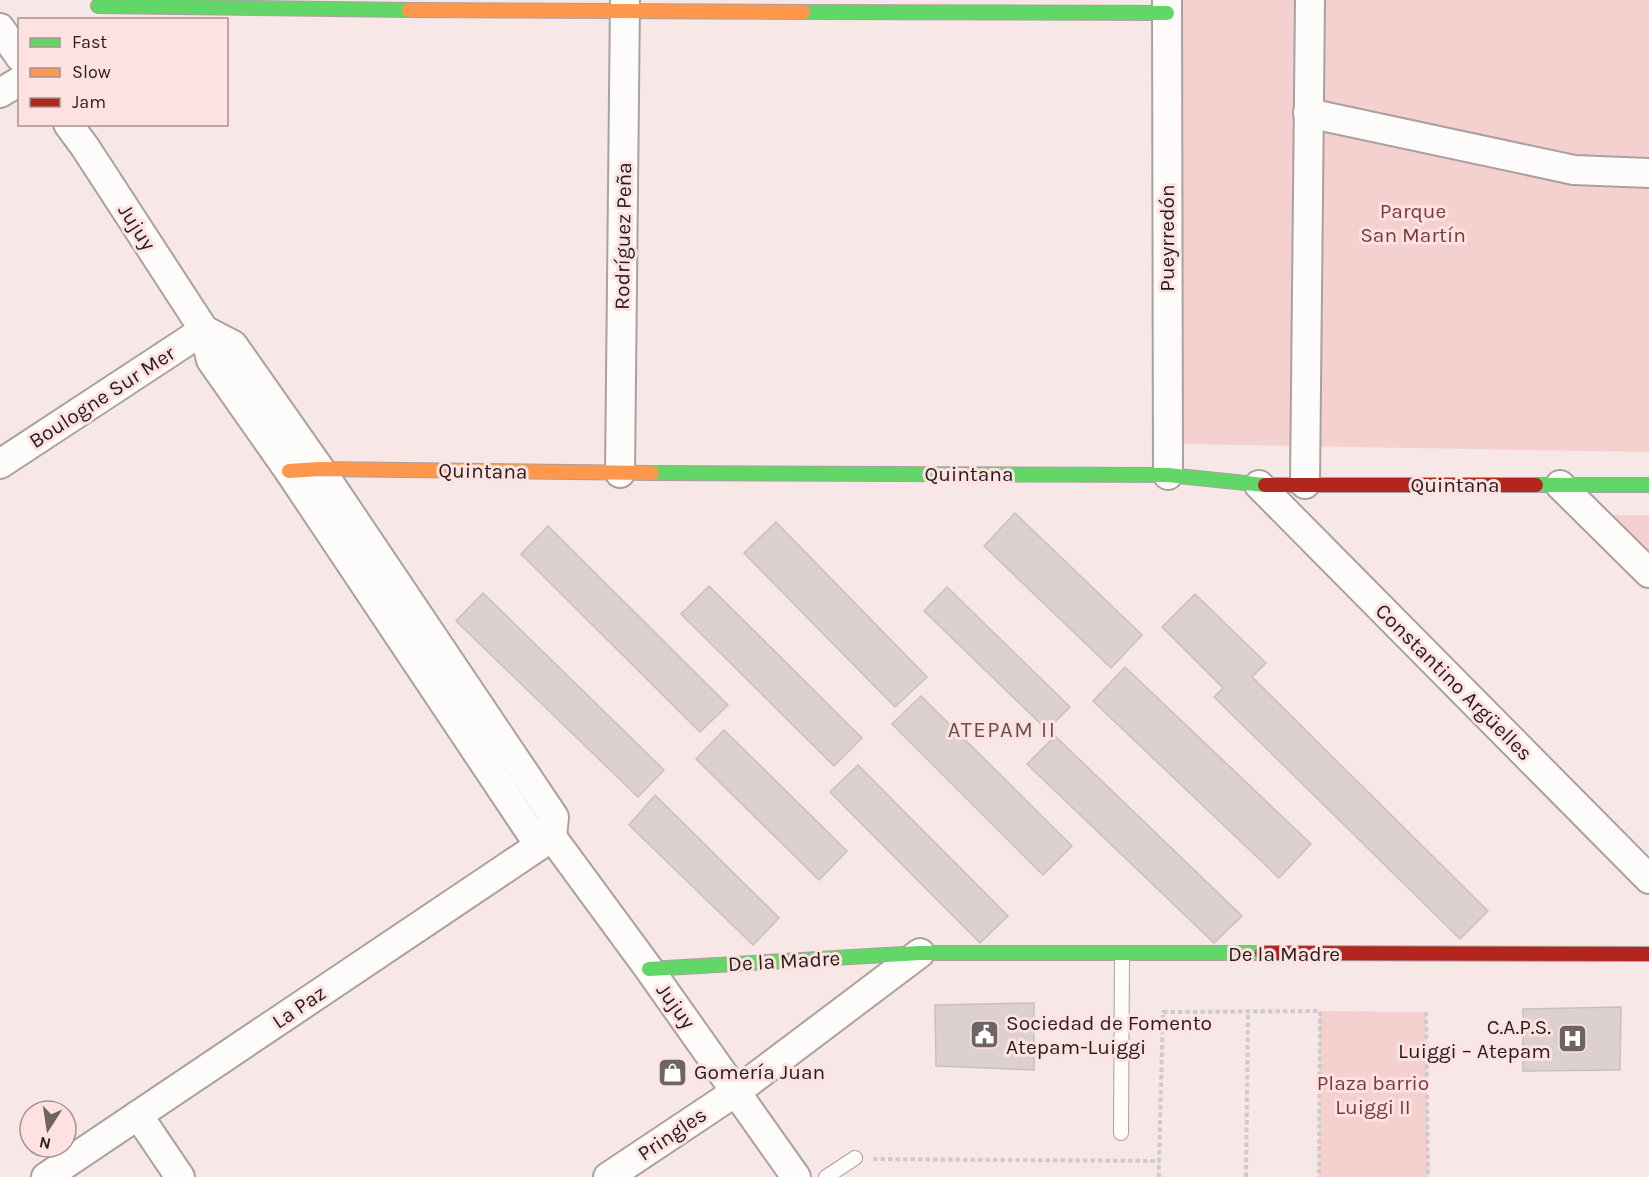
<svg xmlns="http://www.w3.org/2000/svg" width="1649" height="1177" font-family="Karla,sans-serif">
<rect width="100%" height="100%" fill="#f7e8e7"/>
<g fill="#f4d0cf">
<polygon points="1181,0 1649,0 1649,452 1178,444"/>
<polygon points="1590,515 1649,515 1649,573"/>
<polygon points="1320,1011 1426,1012 1428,1177 1319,1177"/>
</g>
<g fill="#ddd1d0" stroke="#cabfbe" stroke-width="1.5">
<polygon points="1015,513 1142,635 1111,668 984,546"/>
<polygon points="776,522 927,677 895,707 744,553"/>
<polygon points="548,526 728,705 700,732 521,554"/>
<polygon points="709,586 862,738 834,766 681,614"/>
<polygon points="947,587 1070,707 1047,730 924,611"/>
<polygon points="483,593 664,770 638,797 456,621"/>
<polygon points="1195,594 1266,663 1252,677 1488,911 1460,939 1214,697 1223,688 1162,627"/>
<polygon points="1125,667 1311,844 1279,878 1093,701"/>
<polygon points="921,696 1072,846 1043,875 892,724"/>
<polygon points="724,730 847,851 819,880 696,759"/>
<polygon points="1055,736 1242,916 1214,943 1027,764"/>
<polygon points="858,765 1008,916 980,943 830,792"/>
<polygon points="655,795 779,918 753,945 629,825"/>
<polygon points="1034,1003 1034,1070 936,1066 935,1005"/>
<polygon points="1621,1007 1620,1070 1523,1071 1523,1009"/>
</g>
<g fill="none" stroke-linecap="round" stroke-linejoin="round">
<defs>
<g id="lane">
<polyline points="1121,1133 1122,953"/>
<polyline points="826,1177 855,1158"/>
</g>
<g id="street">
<polyline points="1167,0 1168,475"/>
<polyline points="0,28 20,57"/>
<polyline points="0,93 20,81"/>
<polyline points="1308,113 1574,170 1649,173"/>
<polyline points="68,124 85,147 204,330 211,360 289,471 531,833 552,837"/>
<polyline points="204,330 233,345 320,469 554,817 552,837"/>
<polyline points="0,464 204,330"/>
<polyline points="620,473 625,0"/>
<polyline points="1305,484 1310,0"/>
<polyline points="1259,485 1649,879"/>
<polyline points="1560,485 1649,573"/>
<polyline points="552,837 649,969 796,1177"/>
<polyline points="138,1115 180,1177"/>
<polyline points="46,1177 552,837"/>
<polyline points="608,1177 737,1091 920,953"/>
</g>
<g id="fast">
<polyline points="98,6 409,10"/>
<polyline points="803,12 1167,13"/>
<polyline points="652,473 1168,475 1265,485"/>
<polyline points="1536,485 1649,485"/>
<polyline points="649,969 920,953 1262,953"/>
</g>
<g id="slow">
<polyline points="409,10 803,12"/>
<polyline points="289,471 320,469 652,473"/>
</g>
<g id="jam">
<polyline points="1265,485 1536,485"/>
<polyline points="1262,953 1649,954"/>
</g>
</defs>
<use href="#lane" stroke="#aba0a0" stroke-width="16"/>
<use href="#street" stroke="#aba0a0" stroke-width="32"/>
<use href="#fast" stroke="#aba0a0" stroke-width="16"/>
<use href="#slow" stroke="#aba0a0" stroke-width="16"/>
<use href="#jam" stroke="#aba0a0" stroke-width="16"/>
<g stroke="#cfcbcb" stroke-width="4" stroke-dasharray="4.5 3" stroke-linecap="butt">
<polyline points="1426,1012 1428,1177"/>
<polyline points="873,1159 1159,1161 1163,1012 1320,1011 1319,1177"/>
<polyline points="1159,1177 1159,1161"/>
<polyline points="1246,1177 1248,1012"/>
</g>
<use href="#lane" stroke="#fefcfb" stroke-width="14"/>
<use href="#street" stroke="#fefcfb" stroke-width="28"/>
<use href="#fast" stroke="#63d668" stroke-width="14"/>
<use href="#slow" stroke="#ff974d" stroke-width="14"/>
<use href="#jam" stroke="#b3261e" stroke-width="14"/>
</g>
<defs>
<symbol id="civic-square" viewBox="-11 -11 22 22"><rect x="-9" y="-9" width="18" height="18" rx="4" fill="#6f6464" stroke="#fde2e1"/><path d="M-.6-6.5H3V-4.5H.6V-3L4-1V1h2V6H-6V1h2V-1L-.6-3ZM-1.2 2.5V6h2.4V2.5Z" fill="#fff"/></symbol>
<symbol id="hospital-square" viewBox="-11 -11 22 22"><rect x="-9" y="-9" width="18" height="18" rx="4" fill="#6f6464" stroke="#fde2e1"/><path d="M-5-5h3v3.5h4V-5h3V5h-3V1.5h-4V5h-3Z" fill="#fff"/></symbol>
<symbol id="shop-square" viewBox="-11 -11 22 22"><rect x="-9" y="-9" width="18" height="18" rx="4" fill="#6f6464" stroke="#fde2e1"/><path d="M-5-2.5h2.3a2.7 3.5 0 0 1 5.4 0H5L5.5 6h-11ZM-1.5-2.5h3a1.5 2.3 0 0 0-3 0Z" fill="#fff"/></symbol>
</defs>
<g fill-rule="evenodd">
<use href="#civic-square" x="968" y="1018" width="33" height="33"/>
<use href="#hospital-square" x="1556" y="1022" width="33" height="33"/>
<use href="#shop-square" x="656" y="1056" width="33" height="33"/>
</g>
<g text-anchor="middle" stroke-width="6" stroke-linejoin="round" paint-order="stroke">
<g font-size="21" fill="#7b3a3b" stroke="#fde2e1">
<text x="1413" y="218">Parque<tspan x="1413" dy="24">San Martín</tspan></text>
<text x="1373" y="1090">Plaza barrio<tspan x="1373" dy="24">Luiggi II</tspan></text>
</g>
<g font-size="21" fill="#261d1d" stroke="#fde2e1">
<text transform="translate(137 227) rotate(57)" y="7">Jujuy</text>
<text transform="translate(623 236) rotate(-89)" y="7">Rodríguez Peña</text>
<text transform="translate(1167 238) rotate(-90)" y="7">Pueyrredón</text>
<text transform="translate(102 397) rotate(-33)" y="7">Boulogne Sur Mer</text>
<text transform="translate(483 471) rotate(1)" y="7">Quintana</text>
<text x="969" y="481">Quintana</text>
<text x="1455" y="492">Quintana</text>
<text transform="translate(1454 682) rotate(45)" y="7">Constantino Argüelles</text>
<text x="1284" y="961">De la Madre</text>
<text transform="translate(784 961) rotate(-3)" y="7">De la Madre</text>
<text transform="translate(676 1006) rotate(54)" y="7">Jujuy</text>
<text transform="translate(299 1007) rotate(-34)" y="7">La Paz</text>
<text transform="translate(672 1134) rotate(-34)" y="7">Pringles</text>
</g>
<g font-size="21" fill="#261d1d" stroke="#fde2e1" text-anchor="start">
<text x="1006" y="1030">Sociedad de Fomento<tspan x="1006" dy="24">Atepam-Luiggi</tspan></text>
<text x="1551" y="1034" text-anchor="end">C.A.P.S.<tspan x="1551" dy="24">Luiggi – Atepam</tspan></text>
<text x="694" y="1079">Gomería Juan</text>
</g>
<g font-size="22" letter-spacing="1.5" fill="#665050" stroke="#fde2e1">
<text x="1002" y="737">ATEPAM II</text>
</g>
</g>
<rect x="18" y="18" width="210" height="108" fill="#fde2e1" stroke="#a79393" stroke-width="1.5"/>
<rect x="30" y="38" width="30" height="9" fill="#63d668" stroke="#a79393" stroke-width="1.5"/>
<text x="72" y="48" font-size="18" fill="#261d1d">Fast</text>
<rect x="30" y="68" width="30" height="9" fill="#ff974d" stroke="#a79393" stroke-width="1.5"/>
<text x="72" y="78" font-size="18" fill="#261d1d">Slow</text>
<rect x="30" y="98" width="30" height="9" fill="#b3261e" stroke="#a79393" stroke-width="1.5"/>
<text x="72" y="108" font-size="18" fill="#261d1d">Jam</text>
<g transform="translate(48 1129) rotate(192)"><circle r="28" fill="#fde2e1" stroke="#a79393" stroke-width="1.5"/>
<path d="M0-4.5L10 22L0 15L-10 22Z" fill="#6f6464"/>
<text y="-9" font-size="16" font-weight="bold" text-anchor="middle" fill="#261d1d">N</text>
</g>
</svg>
